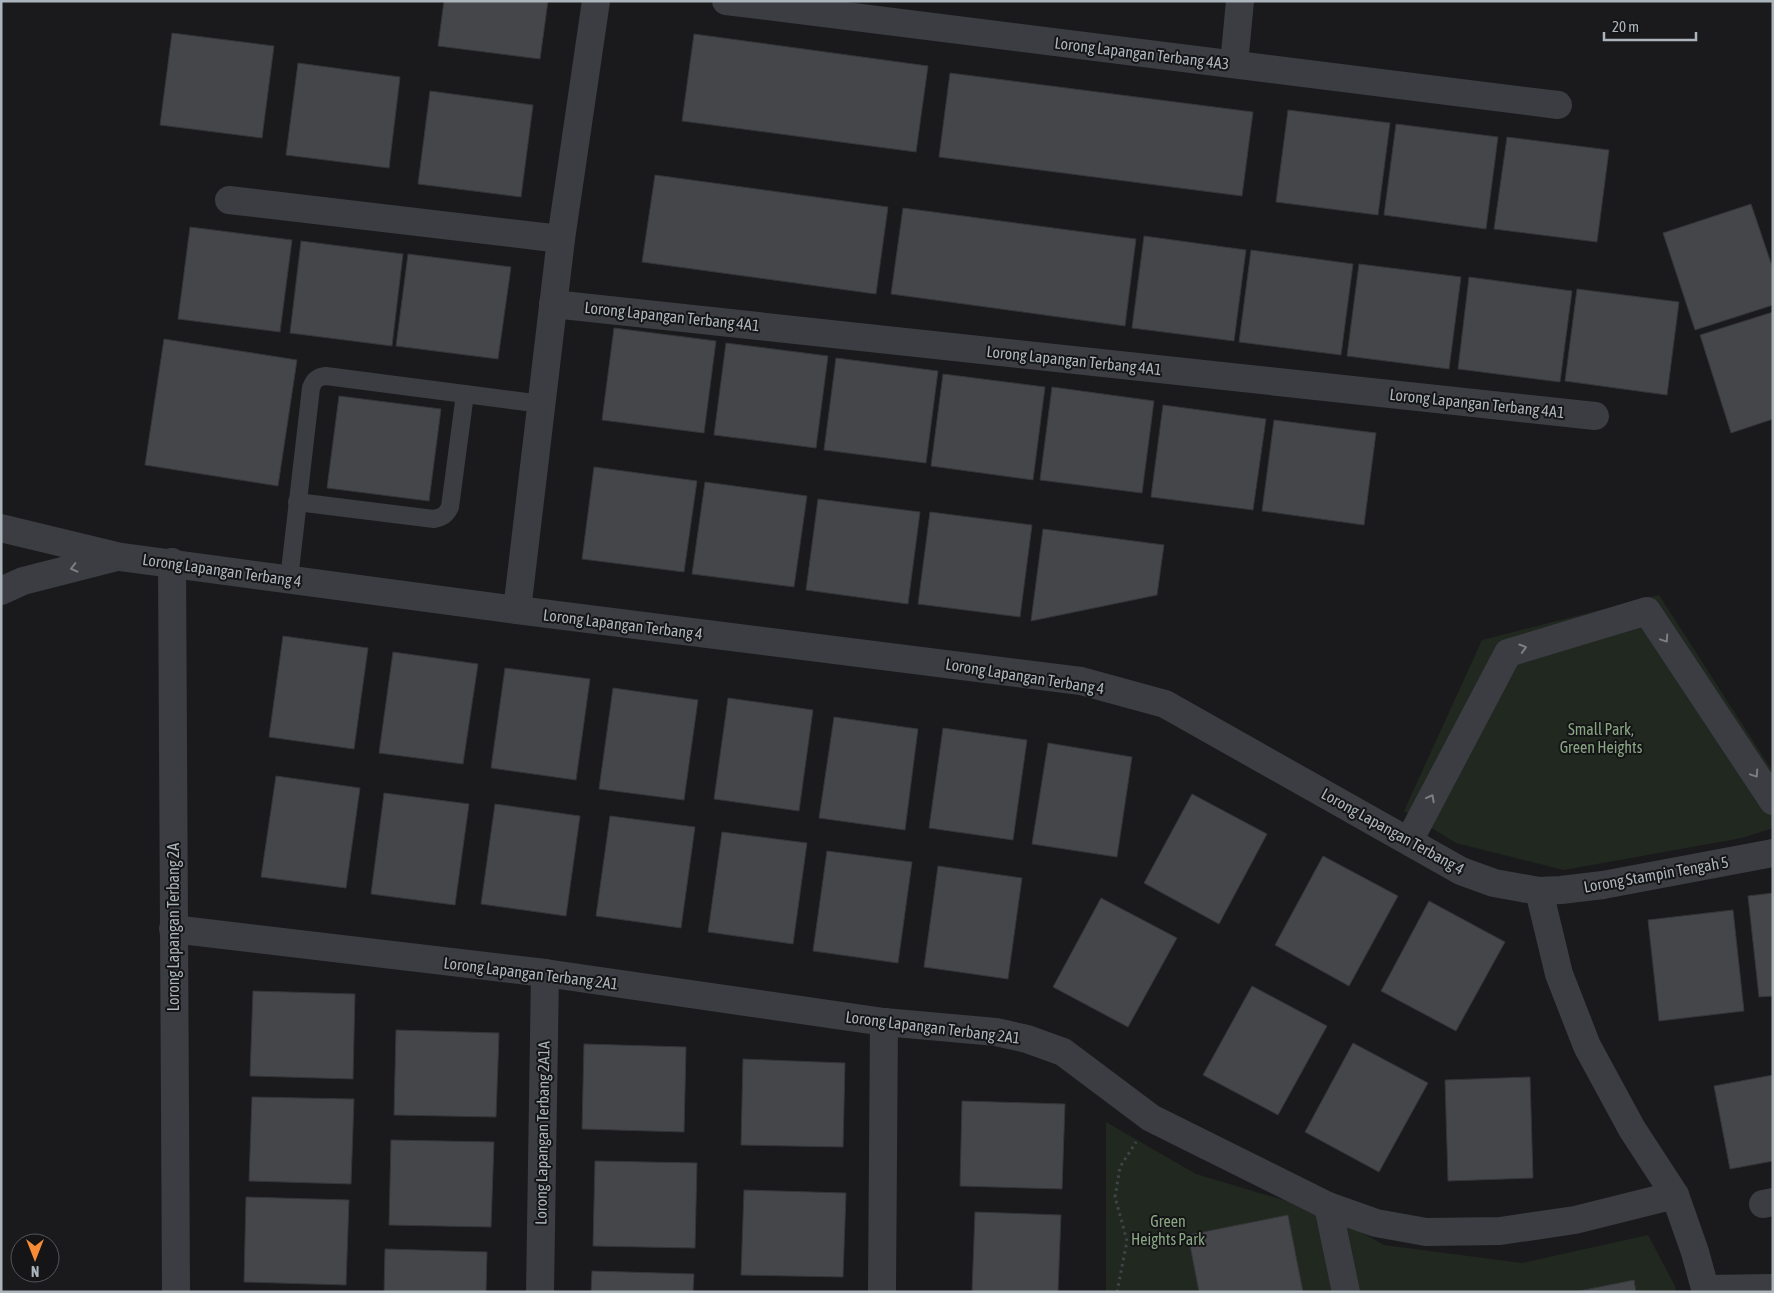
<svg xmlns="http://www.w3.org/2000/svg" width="1774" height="1293" font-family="'Asap Condensed',sans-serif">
<rect width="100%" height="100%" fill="#1a1a1c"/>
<g fill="#202820">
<polygon points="1659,595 1773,772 1773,828 1742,838 1564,870 1456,843 1404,811 1482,640"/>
<polygon points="1106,1122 1196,1174 1327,1213 1384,1245 1522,1263 1648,1235 1675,1286 1676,1292 1106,1292"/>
</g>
<g fill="#444649" stroke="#343538">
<polygon points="444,1 548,1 540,59 438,46"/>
<polygon points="172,33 274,46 262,138 160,125"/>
<polygon points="694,34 928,66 916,152 682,121"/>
<polygon points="298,63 400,77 389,168 286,155"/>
<polygon points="950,73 1253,112 1242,196 939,157"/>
<polygon points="430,91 533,105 521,197 418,184"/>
<polygon points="1288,110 1390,123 1378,215 1276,202"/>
<polygon points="1396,124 1498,137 1486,229 1384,215"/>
<polygon points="1507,137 1609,150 1597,242 1494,229"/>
<polygon points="655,175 888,207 876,294 642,262"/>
<polygon points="1751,204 1773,269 1773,305 1695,330 1663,233"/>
<polygon points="903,208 1136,239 1125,326 891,294"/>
<polygon points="190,227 292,240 280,332 178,319"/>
<polygon points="1144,236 1246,250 1234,341 1132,328"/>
<polygon points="301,241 403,254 392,346 290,333"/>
<polygon points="1251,250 1353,264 1341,355 1239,342"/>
<polygon points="408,254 511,267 498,359 396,346"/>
<polygon points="1359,264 1461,277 1449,369 1347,356"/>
<polygon points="1469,277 1572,291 1560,382 1458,369"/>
<polygon points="1577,289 1679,302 1667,395 1565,381"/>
<polygon points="1773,312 1773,419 1731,433 1700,335"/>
<polygon points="614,328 716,341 704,433 602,420"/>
<polygon points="164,339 297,360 278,486 145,465"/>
<polygon points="726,343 828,356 816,448 714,435"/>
<polygon points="836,358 938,371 926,463 824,450"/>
<polygon points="943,374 1045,387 1033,480 931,466"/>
<polygon points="1052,387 1154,401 1142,493 1040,480"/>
<polygon points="339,396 441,409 429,501 327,488"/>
<polygon points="1163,405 1266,419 1253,510 1151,497"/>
<polygon points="1274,420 1376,433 1364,525 1262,511"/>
<polygon points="594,467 697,481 684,572 582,559"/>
<polygon points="705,482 807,496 794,587 692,574"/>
<polygon points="818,499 920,512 908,604 806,590"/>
<polygon points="930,512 1032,525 1020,617 918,604"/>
<polygon points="1043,529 1164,545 1157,595 1031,621"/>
<polygon points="283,636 368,648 354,749 269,737"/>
<polygon points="393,652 478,664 463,764 379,753"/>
<polygon points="505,668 590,679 576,780 491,768"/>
<polygon points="613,688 698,700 684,800 599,789"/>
<polygon points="728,698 813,710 799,811 714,799"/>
<polygon points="834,717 918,729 905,830 819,818"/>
<polygon points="943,728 1027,740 1013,840 929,828"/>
<polygon points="1048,743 1132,757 1117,857 1032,844"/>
<polygon points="276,776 360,788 346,888 261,877"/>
<polygon points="384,793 469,804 455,905 371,894"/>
<polygon points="1192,794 1267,834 1219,924 1144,883"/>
<polygon points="495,804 580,816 566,916 481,904"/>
<polygon points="610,816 695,827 681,928 596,916"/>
<polygon points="722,832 807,843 793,944 708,932"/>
<polygon points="827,851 912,862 898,963 813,951"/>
<polygon points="1323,856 1398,896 1349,986 1275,945"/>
<polygon points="938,866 1022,878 1008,979 924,967"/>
<polygon points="1773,893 1773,996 1759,997 1748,896"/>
<polygon points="1101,898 1177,938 1128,1027 1053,987"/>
<polygon points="1429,901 1505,942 1456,1031 1381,991"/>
<polygon points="1733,910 1744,1011 1659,1021 1648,920"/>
<polygon points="1252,986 1327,1026 1278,1115 1203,1075"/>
<polygon points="253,991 355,994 353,1079 250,1076"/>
<polygon points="396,1030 499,1033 496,1117 394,1115"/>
<polygon points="1353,1043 1428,1083 1379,1172 1305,1132"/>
<polygon points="584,1044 686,1047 684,1132 582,1129"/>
<polygon points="743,1059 845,1063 843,1147 741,1145"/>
<polygon points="1773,1075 1773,1161 1730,1169 1714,1086"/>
<polygon points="1530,1077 1533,1178 1448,1181 1445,1080"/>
<polygon points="252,1097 354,1099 351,1184 249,1181"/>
<polygon points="962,1101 1065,1104 1062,1189 960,1186"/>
<polygon points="391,1140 494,1142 491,1227 389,1225"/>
<polygon points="595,1161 697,1163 695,1248 593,1246"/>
<polygon points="744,1190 846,1193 843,1277 741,1275"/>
<polygon points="246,1197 349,1200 346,1285 244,1282"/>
<polygon points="975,1212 1061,1215 1058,1292 972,1292"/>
<polygon points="1288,1215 1303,1292 1199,1292 1188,1235"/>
<polygon points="385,1249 487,1252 486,1292 384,1292"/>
<polygon points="592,1271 694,1274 693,1292 591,1292"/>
<polygon points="1634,1280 1636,1292 1574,1292"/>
</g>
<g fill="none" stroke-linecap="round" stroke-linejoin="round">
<polyline stroke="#414549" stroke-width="3" stroke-dasharray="2.5 4" stroke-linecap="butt" points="1117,1292 1127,1241 1115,1197 1120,1167 1136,1142"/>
<g stroke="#3b3d42" stroke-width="18">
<path d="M297 502 434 519C443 517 446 515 450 507L465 394"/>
<path d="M289 579 311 388C314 380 317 377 326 376L542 404"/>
</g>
<g stroke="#3b3d42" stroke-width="28">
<polyline points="726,1 1558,105"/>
<polyline points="1234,64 1240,1"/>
<polyline points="229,200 561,239"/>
<polyline points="553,304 1595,416"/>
<polyline points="1,528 121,557 517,610 1081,681 1165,704 1461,871 1494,883 1539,891 1561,890 1603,885 1773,853"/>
<polyline points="172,562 176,1292"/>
<polyline points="1,591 23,581 117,557"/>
<polyline points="517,610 561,239 596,1"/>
<polyline points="1409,841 1508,653 1647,611 1773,801"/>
<polyline points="1539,891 1559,974 1587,1046 1632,1129 1675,1195 1695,1252 1706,1292"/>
<polyline points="173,929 545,973 884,1022 996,1032 1027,1039 1063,1052 1151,1118 1328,1206 1376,1223 1426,1232 1500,1231 1575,1220 1675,1195"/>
<polyline points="1763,1204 1773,1202"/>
<polyline points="1328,1206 1346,1292"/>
<polyline points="1706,1289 1773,1288"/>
<polyline points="540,1292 545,973"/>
<polyline points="882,1292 884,1022"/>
</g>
</g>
<defs><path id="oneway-chevron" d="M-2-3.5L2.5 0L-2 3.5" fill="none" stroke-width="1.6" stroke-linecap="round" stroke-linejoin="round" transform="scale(1.25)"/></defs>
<g stroke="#797f85">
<use href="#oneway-chevron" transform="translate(74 568) rotate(166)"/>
<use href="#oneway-chevron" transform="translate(1665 639) rotate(56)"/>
<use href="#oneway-chevron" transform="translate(1523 648) rotate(-17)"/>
<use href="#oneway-chevron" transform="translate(1755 774) rotate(56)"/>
<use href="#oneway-chevron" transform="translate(1431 798) rotate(-62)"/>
</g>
<g text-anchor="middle" stroke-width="4" stroke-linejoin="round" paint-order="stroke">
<g font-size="16" fill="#acb5bc" stroke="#151517">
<text transform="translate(1142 53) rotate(7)" y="6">Lorong Lapangan Terbang 4A3</text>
<text transform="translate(672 316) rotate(6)" y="6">Lorong Lapangan Terbang 4A1</text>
<text transform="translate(1074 360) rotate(6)" y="6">Lorong Lapangan Terbang 4A1</text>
<text transform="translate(1477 403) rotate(6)" y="6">Lorong Lapangan Terbang 4A1</text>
<text transform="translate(222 570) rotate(8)" y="6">Lorong Lapangan Terbang 4</text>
<text transform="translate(623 624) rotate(7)" y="6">Lorong Lapangan Terbang 4</text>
<text transform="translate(1025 676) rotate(9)" y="6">Lorong Lapangan Terbang 4</text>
<text transform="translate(1393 831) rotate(29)" y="6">Lorong Lapangan Terbang 4</text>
<text transform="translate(1656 874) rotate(-10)" y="6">Lorong Stampin Tengah 5</text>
<text transform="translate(173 927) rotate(-90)" y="6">Lorong Lapangan Terbang 2A</text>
<text transform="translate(531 973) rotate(7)" y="6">Lorong Lapangan Terbang 2A1</text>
<text transform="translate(933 1027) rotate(7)" y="6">Lorong Lapangan Terbang 2A1</text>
<text transform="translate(542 1133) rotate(-89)" y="6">Lorong Lapangan Terbang 2A1A</text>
</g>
<g font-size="16" fill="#89a783" stroke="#151517">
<text x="1601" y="735">Small Park,<tspan x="1601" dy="18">Green Heights</tspan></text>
<text x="1168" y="1227">Green<tspan x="1168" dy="18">Heights Park</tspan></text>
</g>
</g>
<rect width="1774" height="1293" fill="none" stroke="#acb5bc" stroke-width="5"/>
<g transform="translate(35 1258) rotate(180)"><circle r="24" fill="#151517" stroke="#515559"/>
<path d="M0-4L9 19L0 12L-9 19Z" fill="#f78b37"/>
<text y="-8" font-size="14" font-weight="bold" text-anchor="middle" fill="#acb5bc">N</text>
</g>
<path d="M1604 32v8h92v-8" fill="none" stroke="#acb5bc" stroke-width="2.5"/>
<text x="1612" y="32" font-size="15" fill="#acb5bc" stroke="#151517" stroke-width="4" paint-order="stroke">20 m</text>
</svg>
